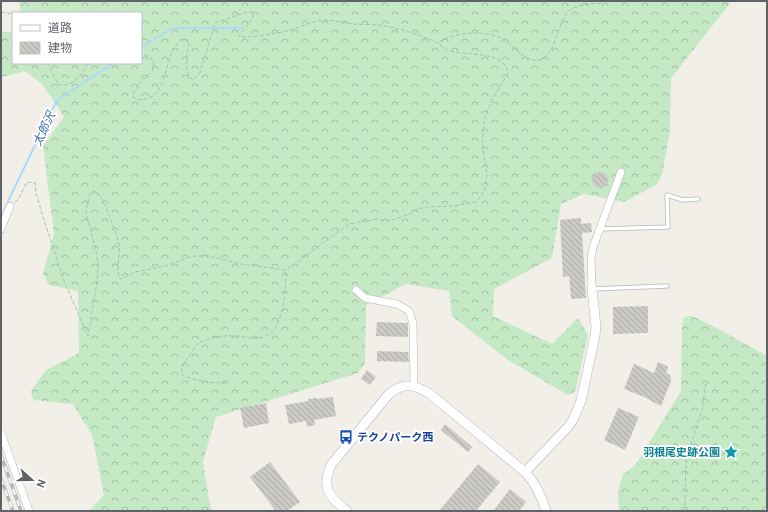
<svg xmlns="http://www.w3.org/2000/svg" width="768" height="512" font-family="Overpass,'Noto Sans JP',sans-serif">
<defs>
<pattern id="forest-crowns" width="20" height="18" patternUnits="userSpaceOnUse"><rect width="20" height="18" fill="#c5e8c5"/><path d="M2 6a3 3 0 1 1 6 0M12 15a3 3 0 1 1 6 0" fill="none" stroke="#a3c0a4"/></pattern>
<pattern id="building-back-hatch" width="6" height="6" patternUnits="userSpaceOnUse"><rect width="6" height="6" fill="#cccac5"/><path d="M-1 5l2 2M0 0l6 6M5-1l2 2" fill="none" stroke="#a9a8a4"/></pattern>
</defs>
<rect width="100%" height="100%" fill="#f1efe8"/>
<g fill="url(#forest-crowns)">
<polygon points="19,1 732,1 671,78 670,131 662,175 656,185 624,202 584,194 561,204 552,258 494,289 493,316 552,344 578,318 588,335 575,392 568,395 508,360 452,316 449,291 406,284 366,305 365,363 358,373 216,417 203,461 209,501 212,511 89,511 104,495 92,435 73,404 33,400 31,391 46,370 79,353 78,291 49,285 43,274 54,234 43,146 64,117 43,85 25,71 1,77 1,32 13,32 13,63 141,63 141,13 21,13"/>
<polygon points="692,316 711,325 767,356 767,511 619,511 618,492 623,474 635,466 681,391 682,325 684,317"/>
</g>
<g fill="none" stroke-linecap="round" stroke-linejoin="round">
<g stroke="#aadaff" stroke-width="2">
<polyline points="141,47 173,28 243,28"/>
<polyline points="1,219 9,199 57,100 114,63"/>
</g>
</g>
<g fill="url(#building-back-hatch)">
<circle cx="600" cy="180" r="8"/>
<polygon points="581,218 581,224 591,223 592,232 582,233 586,298 571,299 569,276 563,277 560,220"/>
<polygon points="648,306 648,333 613,334 613,307"/>
<polygon points="377,322 408,323 408,337 376,336"/>
<polygon points="377,351 408,352 409,362 377,361"/>
<polygon points="658,362 667,366 668,368 666,373 670,375 671,381 661,406 644,397 624,389 634,364 654,373"/>
<polygon points="367,370 376,377 370,385 361,379"/>
<polygon points="333,397 336,416 314,420 315,425 307,427 306,421 289,424 285,405 308,401 308,399 317,398 317,399"/>
<polygon points="266,403 269,423 244,428 240,408"/>
<polygon points="618,408 639,417 625,450 604,440"/>
<polygon points="445,424 472,447 468,452 441,430"/>
<polygon points="270,462 300,502 287,511 276,511 250,477"/>
<polygon points="478,464 500,482 476,511 439,511"/>
<polygon points="510,489 526,502 519,511 493,511"/>
</g>
<g fill="none" stroke-linecap="round" stroke-linejoin="round">
<defs>
<g id="service">
<polyline points="600,229 668,227 667,195 683,200 698,199"/>
<polyline points="592,289 667,286"/>
</g>
<g id="minor">
<polyline points="1,229 10,206"/>
<polyline points="592,289 591,259 593,247 621,172"/>
<polyline points="356,290 365,298 397,304 409,311 413,323 414,386"/>
<polyline points="1,433 29,511"/>
</g>
<g id="tertiary">
<polyline points="525,472 568,427 573,420 581,401 595,336 596,327 592,289"/>
<path d="M347 511C329 497 321 488 331 465L388 395C403 382 414 384 430 394L525 472C536 484 542 496 546 511"/>
</g>
</defs>
<use href="#service" stroke="#b5b8bc" stroke-width="5"/>
<use href="#minor" stroke="#b5b8bc" stroke-width="8"/>
<use href="#tertiary" stroke="#b5b8bc" stroke-width="10"/>
<g stroke="#9cc7a9" stroke-width="1" stroke-dasharray="4 2" stroke-linecap="butt">
<polyline points="1,12 13,14"/>
<path d="M439 42C453 32 488 29 504 40 513 46 526 63 540 60 556 56 557 21 569 11 578 4 591 4 602 3V1"/>
<path d="M47 63 58 84C71 89 83 74 89 63"/>
<path d="M15 202 19 198 27 182 35 183 36 193 43 217 64 281 88 336 97 282 98 266 96 250 86 212 90 193 93 191 100 195C107 211 115 227 119 245 121 256 115 268 120 279L135 272 166 266 186 258 196 256H209L241 264 286 270 349 224 377 219 389 221 410 214 417 209 428 207 454 206 476 202 481 196 485 189 487 175 482 143 485 117 492 100 508 73C505 50 467 56 450 51 445 50 442 46 438 43 433 40 426 38 421 36 408 31 393 27 379 25 368 24 357 25 346 23 339 22 333 20 325 20 311 21 300 28 287 31 278 33 246 39 239 36L253 18V12H246L215 23 200 73 193 80 189 77C185 66 186 56 189 44L187 40 181 39C178 43 174 48 172 52 165 67 165 95 146 99 140 101 135 100 132 95L139 84 153 70 154 63 151 58 141 53"/>
<path d="M226 383C210 383 196 381 182 375 180 368 185 361 189 356 192 352 196 344 200 342 209 338 224 335 234 336 246 336 258 342 269 334 284 324 286 287 286 270"/>
<polyline points="685,511 686,461 702,410 706,381"/>
</g>
<use href="#service" stroke="#fff" stroke-width="3.5"/>
<use href="#minor" stroke="#fff" stroke-width="7"/>
<use href="#tertiary" stroke="#fff" stroke-width="9"/>
<defs>
<g id="rail">
<polyline points="1,455 21,511"/>
<polyline points="1,479 13,511"/>
</g>
</defs>
<use href="#rail" stroke="#b6b7b8" stroke-width="3.5"/>
<use href="#rail" stroke="#fff" stroke-width="2" stroke-dasharray="6" stroke-linecap="butt"/>
</g>
<defs>
<symbol id="bus-bare" viewBox="-9 -9 18 18"><path d="M-5-6H5V4H4V6H2V4H-2V6H-4V4H-5ZM-3.5-4V0h7V-4ZM-3.5 1.2v1.5H-2V1.2ZM2 1.2v1.5H3.5V1.2Z" fill="#1a4fb4" stroke="#fff" stroke-width="2.5" paint-order="stroke"/></symbol>
<symbol id="sight-bare" viewBox="-9 -9 18 18"><path d="M0-6L1.8-2.2L6-1.7L2.9 1.2L3.7 5.4L0 3.3L-3.7 5.4L-2.9 1.2L-6-1.7L-1.8-2.2Z" fill="#0f9aa8" stroke="#fff" stroke-width="2.5" paint-order="stroke"/></symbol>
</defs>
<g fill-rule="evenodd">
<use href="#bus-bare" x="336" y="427" width="20" height="20"/>
<use href="#sight-bare" x="721" y="442" width="20" height="20"/>
</g>
<g text-anchor="middle" stroke-width="4" stroke-linejoin="round" paint-order="stroke">
<g font-size="11" font-weight="bold" fill="#164399" stroke="#fff" text-anchor="start">
<text x="357" y="441">テクノパーク西</text>
</g>
<g font-size="11" font-weight="bold" fill="#0d838f" stroke="#fff" text-anchor="end">
<text x="720" y="456">羽根尾史跡公園</text>
</g>
<g font-size="12" font-style="italic" fill="#4174aa" stroke="#fff">
<text transform="translate(44 129) rotate(-65)" y="4">太郎沢</text>
</g>
</g>
<rect width="768" height="512" fill="none" stroke="#5f6368" stroke-width="4"/>
<rect x="12" y="12" width="130" height="52" fill="#ffffff" stroke="#bfc1c3"/>
<rect x="20" y="25" width="20" height="6" fill="#ffffff" stroke="#bfc1c3"/>
<text x="48" y="32" font-size="12" fill="#5f6368">道路</text>
<rect x="20" y="42" width="20" height="12" fill="url(#building-back-hatch)" stroke="#bfc1c3"/>
<text x="48" y="52" font-size="12" fill="#5f6368">建物</text>
<g transform="translate(32 480) rotate(111)" stroke="#ffffff" stroke-width="3" paint-order="stroke">
<path d="M0-3L7 15L0 10L-7 15Z" fill="#5f6368"/>
<text y="-6" font-size="11" font-weight="bold" text-anchor="middle" fill="#5f6368">N</text>
</g>
</svg>
